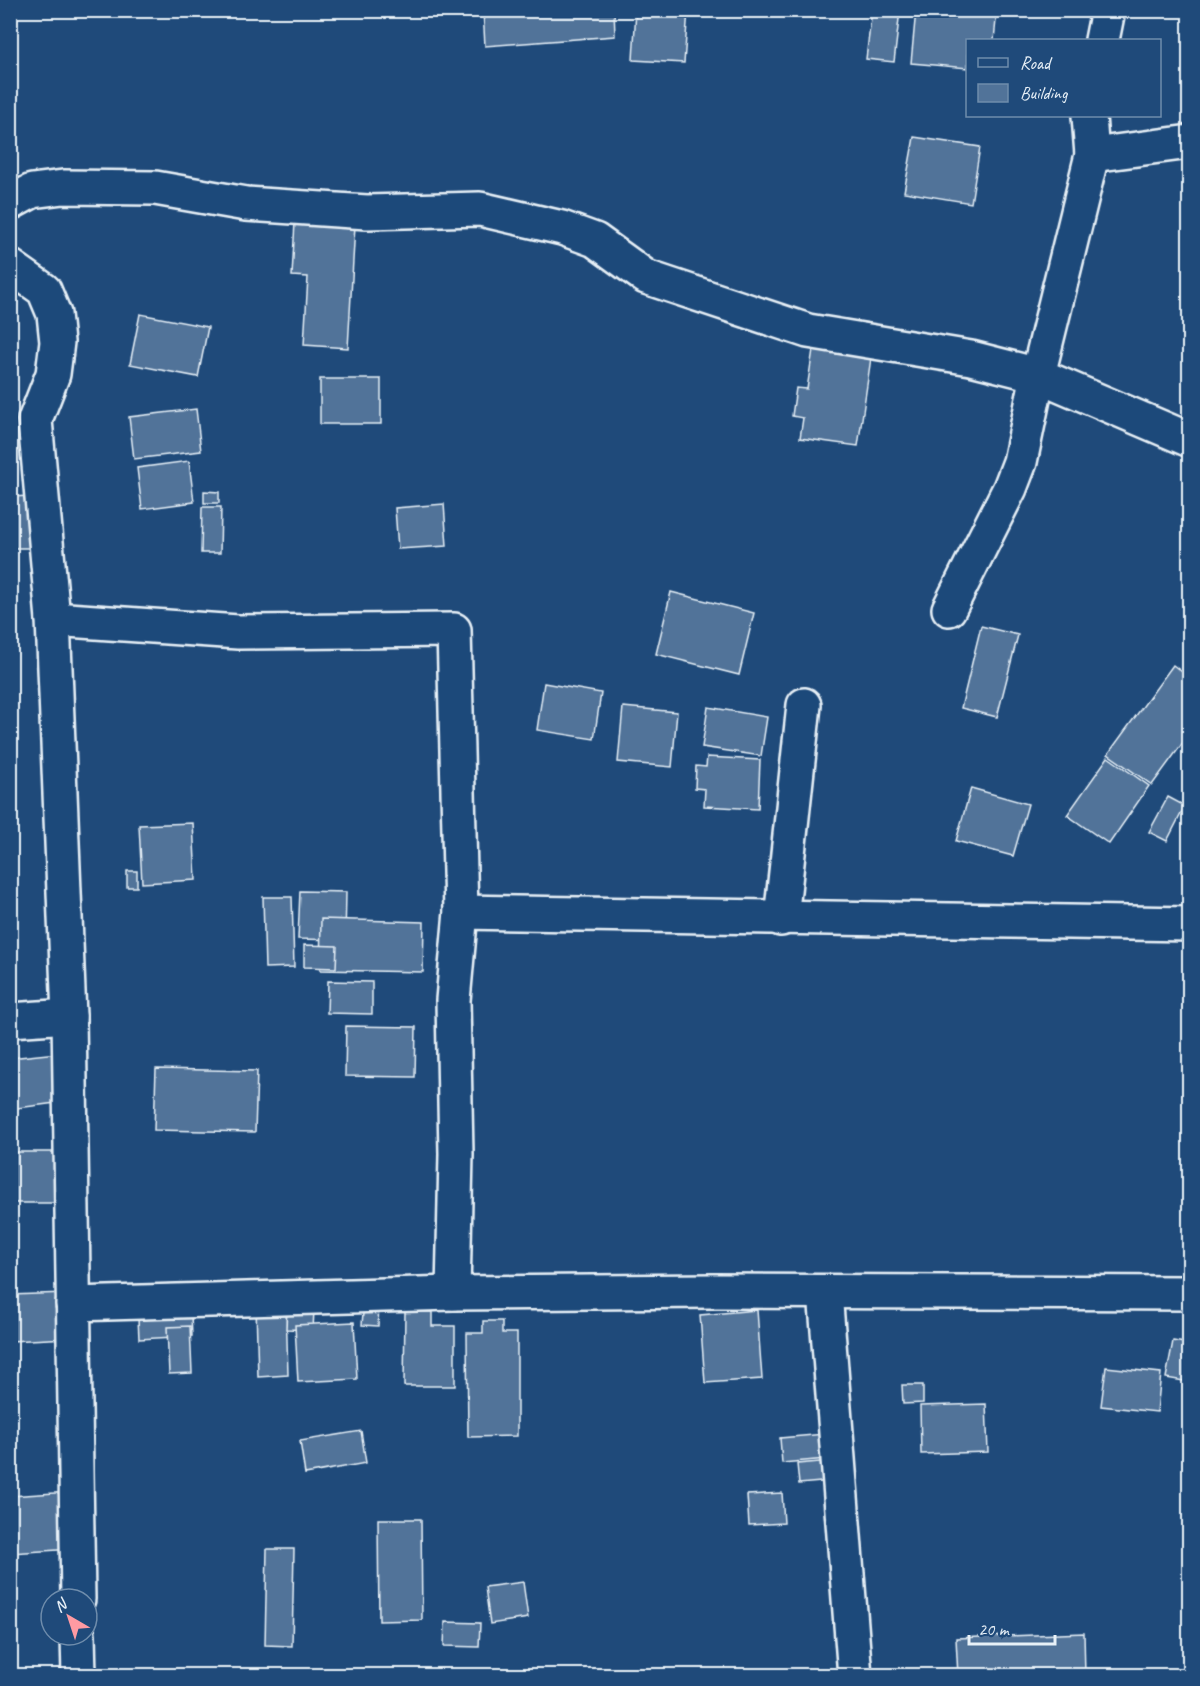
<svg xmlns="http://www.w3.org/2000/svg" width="1200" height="1686" font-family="Caveat,sans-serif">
<rect width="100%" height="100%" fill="#1f4a7a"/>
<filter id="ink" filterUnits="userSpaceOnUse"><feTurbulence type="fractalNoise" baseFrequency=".0167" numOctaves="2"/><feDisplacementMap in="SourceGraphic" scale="12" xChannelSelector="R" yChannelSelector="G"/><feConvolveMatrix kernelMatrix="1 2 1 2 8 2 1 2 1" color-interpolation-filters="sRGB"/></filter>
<g filter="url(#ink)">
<g fill="#517399" stroke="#e8f1f8" stroke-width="1.5">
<polygon points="483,10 614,10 615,36 485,46"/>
<polygon points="636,10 688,10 684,63 633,60"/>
<polygon points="872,10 900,10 894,62 866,59"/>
<polygon points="916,10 997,10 994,40 968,40 968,68 911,63"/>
<polygon points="914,137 980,147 971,203 904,192"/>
<polygon points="295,222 355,225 348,348 304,345 308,277 292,276"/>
<polygon points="140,314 208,327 198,377 130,364"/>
<polygon points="814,343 872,351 858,446 800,438 803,418 792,416 796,388 807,389"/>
<rect x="320" y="379" width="61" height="45"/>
<polygon points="196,409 201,451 134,459 129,417"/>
<polygon points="189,461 194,502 142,509 137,468"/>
<polygon points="204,491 219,492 219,503 204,503"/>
<polygon points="31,496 32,548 10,548 10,497"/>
<polygon points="444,504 447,546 398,549 395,508"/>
<polygon points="202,507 221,507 220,553 201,553"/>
<polygon points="671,592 754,613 739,675 656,654"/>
<polygon points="981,626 1018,635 997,717 961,708"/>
<polygon points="1173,665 1190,678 1190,733 1152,785 1108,754"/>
<polygon points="544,683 601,693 594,739 537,730"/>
<polygon points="623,707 677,712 672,767 618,762"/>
<polygon points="708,707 767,717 761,756 702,747"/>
<polygon points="707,757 760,760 758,809 704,806 705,789 695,788 696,766 706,767"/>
<polygon points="1108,757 1149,786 1109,844 1067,815"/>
<polygon points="971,788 1028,804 1013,856 956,841"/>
<polygon points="1168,797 1185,806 1167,841 1149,832"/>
<polygon points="193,823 196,880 142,883 139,825"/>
<rect x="127" y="871" width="10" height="16"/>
<polygon points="300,891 346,892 345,940 298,939"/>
<polygon points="263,897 292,897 294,967 265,968"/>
<polygon points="321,919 424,922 423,972 320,970"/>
<polygon points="304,945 337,946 336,968 304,967"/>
<polygon points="328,981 372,982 372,1014 327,1013"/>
<polygon points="346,1026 416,1027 415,1077 345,1076"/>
<polygon points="57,1053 63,1102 10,1109 10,1058"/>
<polygon points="156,1069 257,1071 255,1132 154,1130"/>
<rect x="10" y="1152" width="51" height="51"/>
<polygon points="66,1293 68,1338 10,1341 10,1295"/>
<polygon points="364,1301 379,1302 378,1326 362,1325"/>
<polygon points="286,1305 288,1375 258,1377 256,1307"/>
<polygon points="287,1308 314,1309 313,1330 286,1329"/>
<polygon points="757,1310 762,1379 705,1383 700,1315"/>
<polygon points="405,1312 432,1312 432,1326 455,1326 455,1386 404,1386"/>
<polygon points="191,1315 192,1336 139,1339 138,1318"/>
<polygon points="483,1321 502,1321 502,1333 517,1333 517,1436 468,1437 467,1333 483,1333"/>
<polygon points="354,1322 357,1379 298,1382 295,1325"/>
<polygon points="190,1326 192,1373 169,1374 167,1327"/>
<polygon points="1173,1341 1190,1344 1190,1382 1166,1378"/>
<polygon points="1106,1367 1161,1373 1157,1412 1101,1406"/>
<polygon points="902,1385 923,1385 923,1403 903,1404"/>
<polygon points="986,1404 988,1452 921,1454 920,1406"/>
<polygon points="361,1431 366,1463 305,1474 300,1441"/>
<polygon points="825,1434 827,1459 782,1463 780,1438"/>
<polygon points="831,1461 832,1481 799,1484 797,1464"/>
<polygon points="70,1492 74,1549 10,1553 10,1496"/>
<polygon points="782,1493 784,1523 749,1525 747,1495"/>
<polygon points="378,1519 421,1519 422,1620 379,1621"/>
<polygon points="267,1549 294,1549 292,1646 265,1645"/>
<polygon points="523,1582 528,1618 490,1624 485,1587"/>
<polygon points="445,1622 480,1623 479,1647 444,1646"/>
<polygon points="1084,1633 1085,1676 958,1676 956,1638"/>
</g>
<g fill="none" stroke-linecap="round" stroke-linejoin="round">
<defs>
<g id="minor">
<polyline points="1102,40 1108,10"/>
<polyline points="1092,155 1190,142"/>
<polyline points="10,203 32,191 63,187 155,188 246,204 367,212 480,209 562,228 595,240 646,277 808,331 971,358 1038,375 1190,440"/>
<polyline points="10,266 44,290 54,314 57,342 53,374 35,420 53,619 69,1016 78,1599"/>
<polyline points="949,609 1010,488 1020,462 1038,375 1092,155 1089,116"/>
<polyline points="53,619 238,632 454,630 461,912 453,1000 456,1154 453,1293"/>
<polyline points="461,912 1190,924"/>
<polyline points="781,919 804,705"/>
<polyline points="10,1020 69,1016"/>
<polyline points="825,1292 855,1676"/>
<polyline points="73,1304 453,1293 714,1291 1190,1293"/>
<polyline points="78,1635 79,1676"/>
</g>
</defs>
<use href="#minor" stroke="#e8f1f8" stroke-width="38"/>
<use href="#minor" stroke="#1f4a7a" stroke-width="33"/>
</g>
</g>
<rect width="1200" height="1686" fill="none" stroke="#1f4a7a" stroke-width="36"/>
<rect x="18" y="18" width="1164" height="1650" fill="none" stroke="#e8f1f8" stroke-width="2" filter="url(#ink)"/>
<rect x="966" y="39" width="195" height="78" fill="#1f4a7a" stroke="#6f8dac" stroke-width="1.5"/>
<rect x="978" y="58" width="30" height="9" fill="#1f4a7a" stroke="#6f8dac" stroke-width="1.5"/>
<text x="1020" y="69" font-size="18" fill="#e8f1f8">Road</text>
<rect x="978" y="84" width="30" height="18" fill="#517399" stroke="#6f8dac" stroke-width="1.5"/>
<text x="1020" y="99" font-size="18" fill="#e8f1f8">Building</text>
<g transform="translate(69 1617) rotate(321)"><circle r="28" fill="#1f4a7a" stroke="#6f8dac" stroke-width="1.5"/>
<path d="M0-4.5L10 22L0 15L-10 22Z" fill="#ff9aa2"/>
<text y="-9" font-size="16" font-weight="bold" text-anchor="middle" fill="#e8f1f8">N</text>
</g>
<path d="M969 1635v9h86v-9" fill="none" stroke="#e8f1f8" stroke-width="3"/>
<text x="978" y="1635" font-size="18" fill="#e8f1f8" stroke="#1f4a7a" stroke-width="4.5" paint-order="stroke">20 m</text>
</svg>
